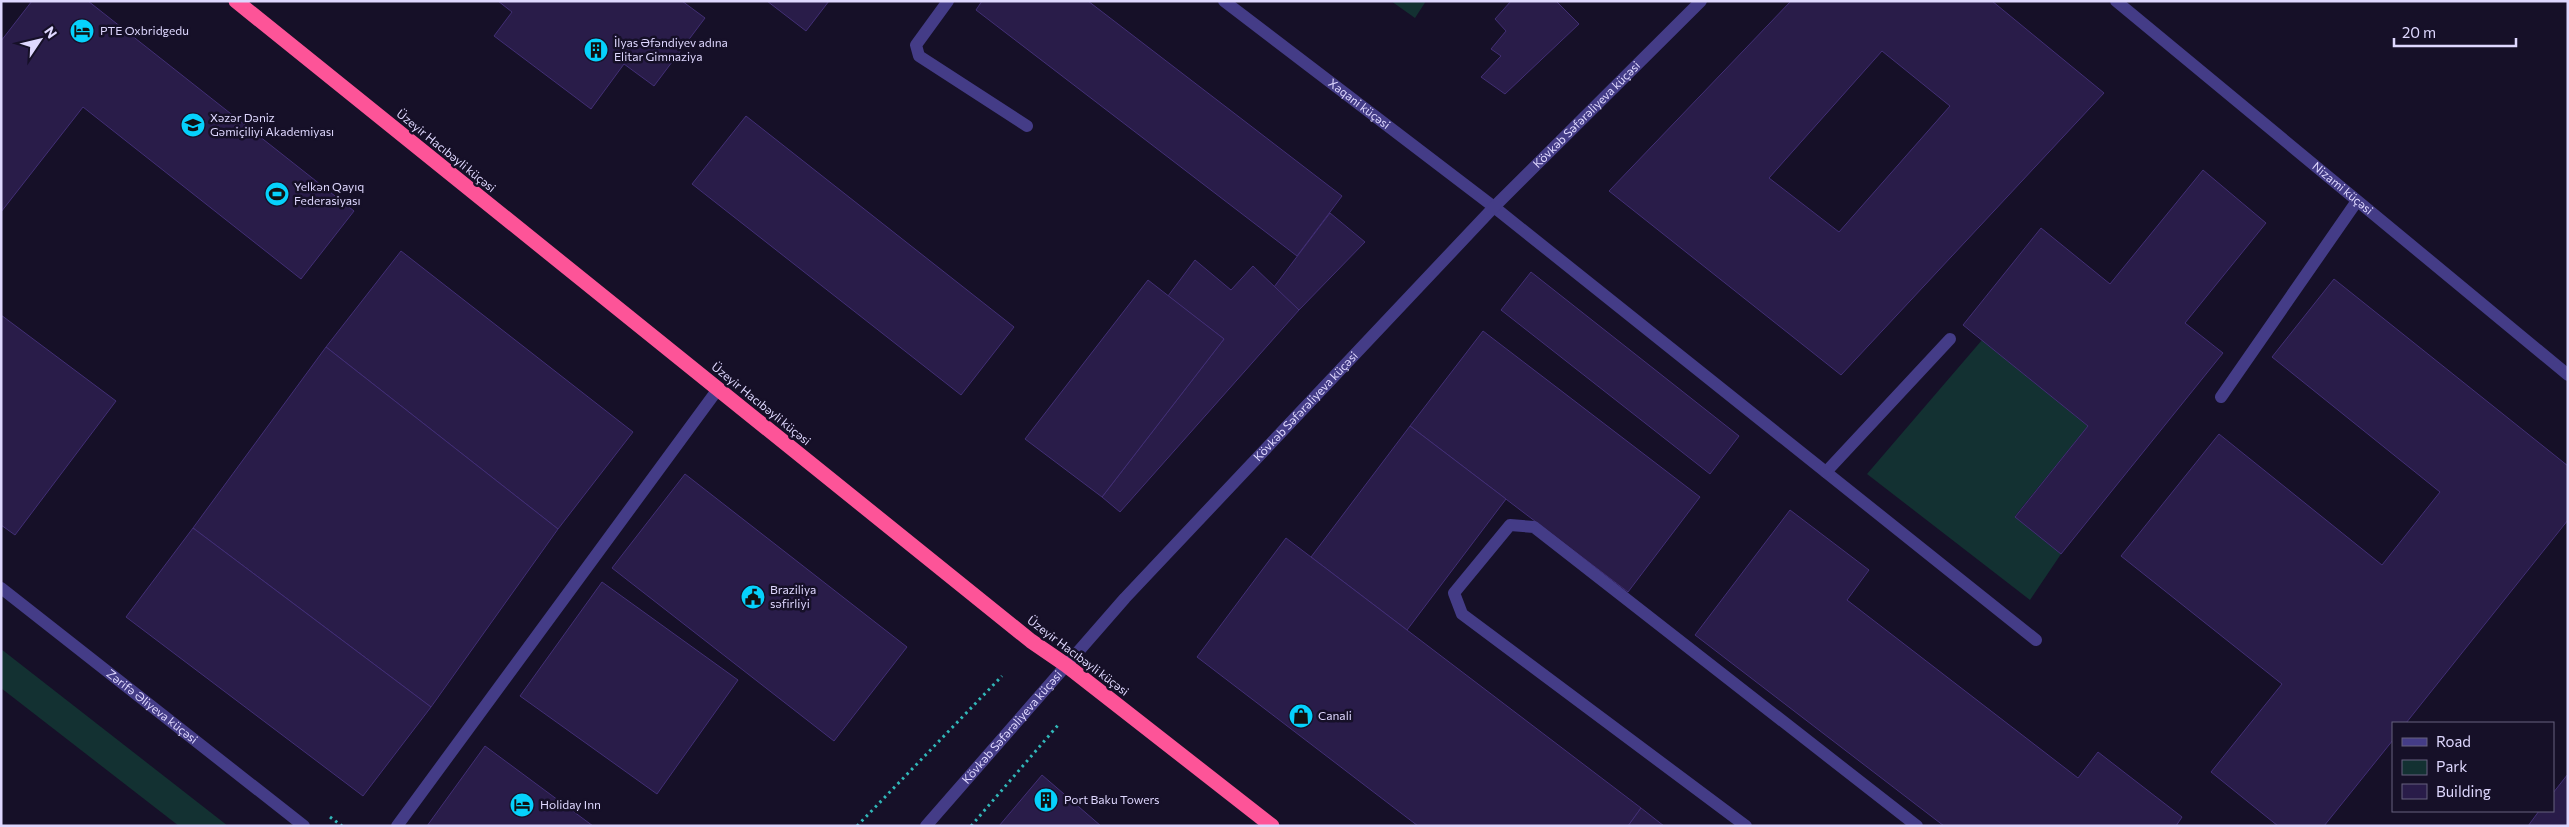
<svg xmlns="http://www.w3.org/2000/svg" width="2569" height="827" font-family="Commissioner,sans-serif">
<rect width="100%" height="100%" fill="#161028"/>
<g fill="#133132">
<polygon points="1391,1 1426,1 1415,18"/>
<polygon points="1982,340 2088,426 2015,516 2061,554 2030,600 1867,474"/>
<polygon points="1,649 228,826 179,826 1,688"/>
</g>
<g fill="#291c49" stroke="#422f75" fill-rule="evenodd">
<polygon points="32,1 88,1 354,211 301,279 83,107 1,212 1,41"/>
<polygon points="498,1 682,1 705,18 654,86 624,64 591,109 494,36 512,12"/>
<polygon points="767,1 829,1 806,31"/>
<polygon points="982,1 1088,1 1342,196 1297,256 976,10"/>
<polygon points="1511,1 1556,1 1579,24 1505,94 1481,77 1501,56 1491,49 1506,31 1495,19"/>
<path d="M1791 1H1992L2104 93 1841 375 1609 191ZM1882 51 1950 106 1839 232 1769 178Z"/>
<polygon points="746,116 1014,327 961,395 692,184"/>
<polygon points="2203,170 2266,223 2185,323 2223,353 2061,554 2015,517 2088,426 1963,325 2041,228 2110,284"/>
<polygon points="1330,213 1365,242 1299,310 1274,287"/>
<polygon points="401,251 633,432 558,529 326,347"/>
<polygon points="1195,260 1231,290 1253,266 1299,310 1120,512 1102,497 1224,339 1168,296"/>
<polygon points="1531,272 1739,436 1710,474 1501,310"/>
<polygon points="2334,279 2568,466 2568,520 2406,723 2393,723 2393,740 2324,826 2278,826 2211,772 2282,684 2121,556 2219,434 2382,565 2440,492 2272,357"/>
<polygon points="1148,280 1224,339 1102,497 1025,439"/>
<polygon points="1,315 116,401 15,535 1,525"/>
<polygon points="1483,331 1700,497 1628,592 1410,426"/>
<polygon points="326,347 558,529 431,707 193,528"/>
<polygon points="1410,426 1506,499 1407,630 1311,557"/>
<polygon points="685,474 907,647 834,741 612,568"/>
<polygon points="1790,510 1869,570 1847,600 2078,778 2098,752 2182,817 2176,826 1944,826 1695,635"/>
<polygon points="193,528 431,707 363,796 126,617"/>
<polygon points="1286,538 1641,808 1628,826 1418,826 1197,657"/>
<polygon points="602,582 738,680 657,794 520,696"/>
<polygon points="485,746 593,826 427,826"/>
<polygon points="2568,774 2568,826 2528,826 2539,811 2553,811 2553,793"/>
<polygon points="1042,775 1101,826 999,826"/>
<polygon points="1641,808 1664,826 1628,826"/>
</g>
<g fill="none" stroke-linecap="round" stroke-linejoin="round">
<g stroke="#31b7b9" stroke-width="3" stroke-dasharray="2.5 4" stroke-linecap="butt">
<polyline points="330,817 342,826"/>
<polyline points="857,826 1002,676"/>
<polyline points="971,826 1059,724"/>
</g>
<g stroke="#443c87" stroke-width="12">
<polyline points="948,1 916,45 919,56 1027,126"/>
<path id="s1" d="M1224 1 1494 207 2036 640"/>
<path id="s2" d="M2116 1 2568 375"/>
<polyline points="2221,397 2357,201"/>
<polyline points="1826,472 1950,339"/>
<path id="s3" d="M1 588 304 826"/>
<polyline points="397,826 718,389"/>
<path id="s4" d="M926 826 1125 598 1494 207 1701 1"/>
<polyline points="1746,826 1462,614 1454,593 1510,525 1534,527 1917,826"/>
</g>
<polyline stroke="#fd5498" stroke-width="15" points="236,1 1031,641 1066,665 1272,826"/>
</g>
<defs>
<symbol id="hotel-disc" viewBox="-11 -11 22 22"><circle r="9.5" fill="#06d1fc" stroke="#161028"/><path d="M-6-4.5h1.5V1H6V5H4.5V3h-9V5H-6ZM-4 0a1.8 1.8 0 1 1 3.6 0ZM.5 0V-2.5h3Q6-2.5 6 0Z" fill="#111"/></symbol>
<symbol id="building-disc" viewBox="-11 -11 22 22"><circle r="9.5" fill="#06d1fc" stroke="#161028"/><path d="M-4-6H4V6H1V3H-1V6H-4ZM-2.5-4.3h1.7v1.8h-1.7ZM.8-4.3h1.7v1.8H.8ZM-2.5-1h1.7V.8h-1.7ZM.8-1h1.7V.8H.8Z" fill="#111"/></symbol>
<symbol id="university-disc" viewBox="-11 -11 22 22"><circle r="9.5" fill="#06d1fc" stroke="#161028"/><path d="M0-5L7-2L0 1L-7-2ZM-4 1L0 2.5L4 1V4Q0 6-4 4Z" fill="#111"/></symbol>
<symbol id="stadium-disc" viewBox="-11 -11 22 22"><circle r="9.5" fill="#06d1fc" stroke="#161028"/><path d="M0-5a6.5 5 0 1 0 0 10a6.5 5 0 1 0 0-10ZM-3.5-1.8h7v3.6h-7Z" fill="#111"/></symbol>
<symbol id="civic-disc" viewBox="-11 -11 22 22"><circle r="9.5" fill="#06d1fc" stroke="#161028"/><path d="M-.6-6.5H3V-4.5H.6V-3L4-1V1h2V6H-6V1h2V-1L-.6-3ZM-1.2 2.5V6h2.4V2.5Z" fill="#111"/></symbol>
<symbol id="shop-disc" viewBox="-11 -11 22 22"><circle r="9.5" fill="#06d1fc" stroke="#161028"/><path d="M-5-2.5h2.3a2.7 3.5 0 0 1 5.4 0H5L5.5 6h-11ZM-1.5-2.5h3a1.5 2.3 0 0 0-3 0Z" fill="#111"/></symbol>
</defs>
<g fill-rule="evenodd">
<use href="#hotel-disc" x="68" y="17" width="28" height="28"/>
<use href="#building-disc" x="582" y="36" width="28" height="28"/>
<use href="#university-disc" x="179" y="111" width="28" height="28"/>
<use href="#stadium-disc" x="263" y="180" width="28" height="28"/>
<use href="#civic-disc" x="739" y="583" width="28" height="28"/>
<use href="#shop-disc" x="1287" y="702" width="28" height="28"/>
<use href="#building-disc" x="1032" y="786" width="28" height="28"/>
<use href="#hotel-disc" x="508" y="791" width="28" height="28"/>
</g>
<g text-anchor="middle" stroke-width="5" stroke-linejoin="round" paint-order="stroke">
<g font-size="12" fill="#dfd8ff" stroke="#161028" text-anchor="start">
<text x="100" y="35">PTE Oxbridgedu</text>
<text x="614" y="47">İlyas Əfəndiyev adına<tspan x="614" dy="14">Elitar Gimnaziya</tspan></text>
<text x="210" y="122">Xəzər Dəniz<tspan x="210" dy="14">Gəmiçiliyi Akademiyası</tspan></text>
<text x="294" y="191">Yelkən Qayıq<tspan x="294" dy="14">Federasiyası</tspan></text>
<text x="770" y="594">Braziliya<tspan x="770" dy="14">səfirliyi</tspan></text>
<text x="1318" y="720">Canali</text>
<text x="1064" y="804">Port Baku Towers</text>
<text x="540" y="809">Holiday Inn</text>
</g>
<g font-size="12" fill="#dfd8ff" stroke="#161028">
<text dy="4" stroke="none"><textPath href="#s1" startOffset="170">Xaqani küçəsi</textPath></text>
<text dy="4" stroke="none"><textPath href="#s4" startOffset="971">Kövkəb Səfərəliyeva küçəsi</textPath></text>
<text transform="translate(446 151) rotate(39)" y="4">Üzeyir Hacıbəyli küçəsi</text>
<text dy="4" stroke="none"><textPath href="#s2" startOffset="294">Nizami küçəsi</textPath></text>
<text transform="translate(761 404) rotate(39)" y="4">Üzeyir Hacıbəyli küçəsi</text>
<text dy="4" stroke="none"><textPath href="#s4" startOffset="566">Kövkəb Səfərəliyeva küçəsi</textPath></text>
<text transform="translate(1078 656) rotate(37)" y="4">Üzeyir Hacıbəyli küçəsi</text>
<text dy="4" stroke="none"><textPath href="#s3" startOffset="192">Zərifə Əliyeva küçəsi</textPath></text>
<text dy="4" stroke="none"><textPath href="#s4" startOffset="131">Kövkəb Səfərəliyeva küçəsi</textPath></text>
</g>
</g>
<rect width="2569" height="827" fill="none" stroke="#dfd8ff" stroke-width="5"/>
<rect x="2392" y="722" width="162" height="90" fill="#161028" stroke="#66607e"/>
<rect x="2402" y="738" width="25" height="8" fill="#443c87" stroke="#66607e"/>
<text x="2436" y="747" font-size="15" fill="#dfd8ff">Road</text>
<rect x="2402" y="760" width="25" height="15" fill="#133132" stroke="#66607e"/>
<text x="2436" y="772" font-size="15" fill="#dfd8ff">Park</text>
<rect x="2402" y="784" width="25" height="15" fill="#291c49" stroke="#66607e"/>
<text x="2436" y="797" font-size="15" fill="#dfd8ff">Building</text>
<g transform="translate(40 40) rotate(55)" stroke="#161028" stroke-width="4" paint-order="stroke">
<path d="M0-4L9 19L0 12L-9 19Z" fill="#dfd8ff"/>
<text y="-8" font-size="14" font-weight="bold" text-anchor="middle" fill="#dfd8ff">N</text>
</g>
<path d="M2394 38v8h122v-8" fill="none" stroke="#dfd8ff" stroke-width="2.5"/>
<text x="2402" y="38" font-size="15" fill="#dfd8ff" stroke="#161028" stroke-width="4" paint-order="stroke">20 m</text>
</svg>
